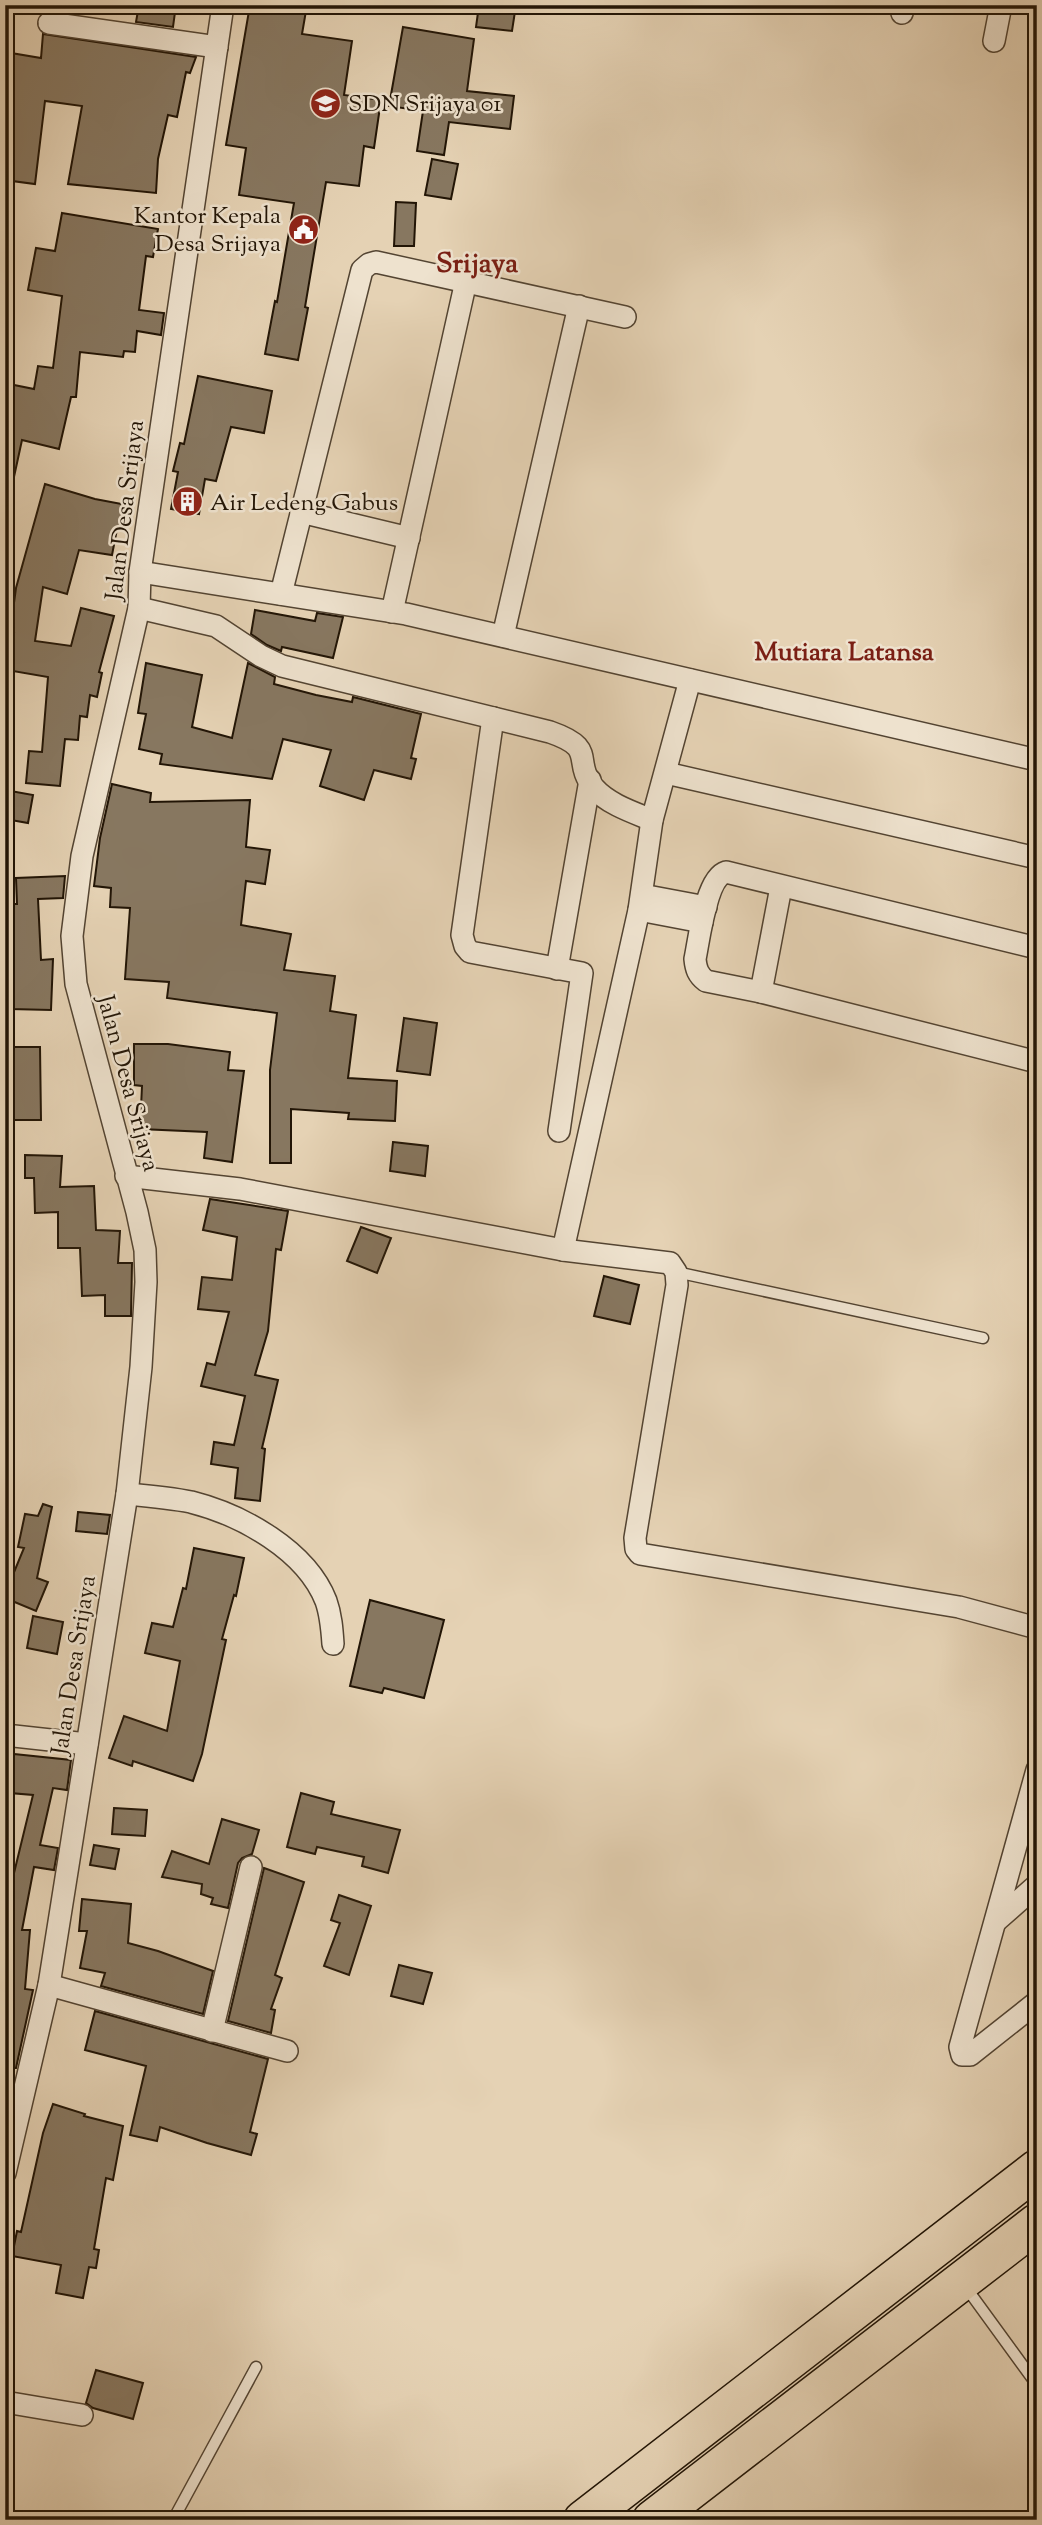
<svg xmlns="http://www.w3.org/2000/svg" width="1042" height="2525" font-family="'Sorts Mill Goudy',serif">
<rect width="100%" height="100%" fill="#e5d2b4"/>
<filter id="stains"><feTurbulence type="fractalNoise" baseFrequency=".00286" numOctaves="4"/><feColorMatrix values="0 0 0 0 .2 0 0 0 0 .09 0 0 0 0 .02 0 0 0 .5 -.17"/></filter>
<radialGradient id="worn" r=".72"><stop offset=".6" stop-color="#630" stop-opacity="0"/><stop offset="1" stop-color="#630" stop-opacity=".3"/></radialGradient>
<g fill="#877760" stroke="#221506" stroke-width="2">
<polygon points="139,5 176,5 173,27 136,22"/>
<polygon points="250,5 307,5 302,34 352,41 344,95 381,100 374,148 364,146 359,186 326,182 305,307 308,308 298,360 265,354 275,301 277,302 294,203 239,195 246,148 226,145"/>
<polygon points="479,5 516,5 512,31 476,27"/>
<polygon points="403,27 474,39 467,91 514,96 510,129 449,122 444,155 417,151 423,111 389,106"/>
<polygon points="43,34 196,57 190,73 186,72 177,117 168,115 158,159 156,193 68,184 82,106 45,101 35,184 5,180 5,52 41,58"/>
<polygon points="432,159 458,164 451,199 425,195"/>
<polygon points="396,202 416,203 414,246 394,246"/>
<polygon points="62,213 158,229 153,257 146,256 139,310 164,313 161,335 137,331 135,352 124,351 123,357 80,352 76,397 71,397 59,449 22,440 14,477 5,476 5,402 9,384 34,389 38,366 53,368 62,296 28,290 36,248 55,251"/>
<polygon points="198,376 272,391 264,433 231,427 216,481 205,479 199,514 171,509 178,472 173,471 180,443 184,444"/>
<polygon points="45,484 95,499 127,505 122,530 117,529 112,555 79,550 67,594 43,587 35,641 71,646 81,608 114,616 99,672 102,673 97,697 90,695 87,717 80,716 78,740 65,739 60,786 26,783 29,751 42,752 48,677 7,670 14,633 10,632 16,588"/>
<polygon points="255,610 315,621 317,613 343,617 333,658 282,647 281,651 267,645 251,634"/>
<polygon points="146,663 202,675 192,727 232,738 248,663 275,677 274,684 316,695 352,702 353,697 421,714 411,758 416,759 411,779 374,770 364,800 320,786 331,750 283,739 272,779 160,764 162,754 139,749 146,714 138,713"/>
<polygon points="112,784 151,793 150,802 250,800 246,847 270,850 265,884 246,881 241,925 291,934 284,970 335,976 330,1011 356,1015 348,1078 397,1081 395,1121 348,1119 349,1113 291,1109 291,1163 270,1163 270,1070 277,1013 167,998 169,982 125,979 130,908 110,907 111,888 94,886 100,838"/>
<polygon points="5,790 33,795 28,823 5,819"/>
<polygon points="65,876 63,898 38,899 41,960 53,959 51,1010 10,1009 12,958 5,958 5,904 17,904 16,878"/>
<polygon points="404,1018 437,1023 430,1075 397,1071"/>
<polygon points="134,1044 168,1044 230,1052 228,1070 244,1071 232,1162 204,1158 207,1132 140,1129 142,1086 134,1085"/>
<polygon points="5,1047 40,1047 41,1120 5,1120"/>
<polygon points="393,1142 428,1146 425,1176 390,1171"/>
<polygon points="25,1155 62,1156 60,1187 94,1186 96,1230 120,1231 118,1263 132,1263 131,1316 105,1316 105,1295 82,1296 80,1248 58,1248 58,1212 35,1213 34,1178 25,1178"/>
<polygon points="210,1199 288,1211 281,1250 276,1249 268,1331 255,1375 278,1380 262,1448 265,1449 260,1501 235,1498 238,1468 211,1464 214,1442 234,1445 245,1396 201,1386 207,1363 215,1365 229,1312 198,1309 202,1277 232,1280 237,1237 203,1230"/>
<polygon points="361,1227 391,1238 377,1273 347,1261"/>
<polygon points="604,1276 639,1285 630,1324 594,1316"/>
<polygon points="43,1504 52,1507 37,1578 48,1582 36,1611 5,1598 5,1594 24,1548 18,1547 25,1514 38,1516"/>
<polygon points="78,1512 110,1515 107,1534 76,1531"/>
<polygon points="194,1548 244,1558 236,1596 234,1595 222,1639 226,1640 202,1754 193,1781 133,1761 132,1766 109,1758 124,1716 167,1731 180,1661 145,1653 152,1623 173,1627 183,1588 186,1589"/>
<polygon points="370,1600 444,1620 424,1698 384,1688 382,1693 350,1686"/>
<polygon points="33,1616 63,1622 57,1654 27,1648"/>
<polygon points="14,1754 71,1760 67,1790 53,1788 40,1845 58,1848 54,1870 34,1867 22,1930 30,1930 25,1989 33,1990 16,2068 5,2068 5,1871 14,1873 33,1795 10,1793"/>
<polygon points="301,1793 334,1802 331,1814 400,1830 388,1873 362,1866 364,1857 317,1847 315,1854 287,1847"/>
<polygon points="114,1808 147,1810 145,1836 112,1834"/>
<polygon points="222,1819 259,1830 252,1854 242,1858 238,1863 228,1908 211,1904 213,1898 201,1894 202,1884 162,1877 172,1851 209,1864"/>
<polygon points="94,1845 119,1849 115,1869 90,1865"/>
<polygon points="264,1868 304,1882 275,1975 282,1978 271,2009 275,2010 271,2033 228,2021"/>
<polygon points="339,1895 371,1906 349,1975 324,1966 340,1923 331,1920"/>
<polygon points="82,1899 131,1904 128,1943 158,1951 213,1971 203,2014 101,1986 105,1973 80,1968 87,1931 79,1931"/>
<polygon points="399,1965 432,1973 423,2004 391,1996"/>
<polygon points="95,2011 268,2059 250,2132 257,2134 251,2155 207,2143 160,2127 157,2141 130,2135 146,2066 85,2050"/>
<polygon points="53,2104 85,2114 84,2116 123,2126 113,2180 106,2178 94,2249 99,2250 96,2268 89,2267 83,2298 56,2293 61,2265 12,2256 17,2231 21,2232 43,2133"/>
<polygon points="96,2370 143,2383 133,2419 93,2408 86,2403"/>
</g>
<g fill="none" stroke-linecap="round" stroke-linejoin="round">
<defs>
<g id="service">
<polyline points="676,1272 983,1338"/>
<polyline points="965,2286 1037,2385"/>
<polyline points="173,2520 256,2367"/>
</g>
<g id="minor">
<polyline points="902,13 904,5"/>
<polyline points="49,23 217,47"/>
<polyline points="994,41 1001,5"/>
<polyline points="301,512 409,538"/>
<polyline points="140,572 406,614 1037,760"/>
<polyline points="281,594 362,270 369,264 376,262 625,317"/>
<path d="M139 608 216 626 261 656 282 666 550 732C599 749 571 760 594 788 608 804 632 812 652 820"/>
<polyline points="392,612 466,281"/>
<polyline points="503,636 579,306"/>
<polyline points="493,718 462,935 465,946 470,952 582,973 559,1131"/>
<polyline points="666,773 1037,858"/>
<polyline points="642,895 706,907"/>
<polyline points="639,910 702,922"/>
<path d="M1037 948 726 872C706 878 699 940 695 959 696 969 698 975 706 981L761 992 1037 1062"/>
<polyline points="557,969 590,780"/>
<polyline points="761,992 781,887"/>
<polyline points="126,1176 240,1189 563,1250 670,1263 676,1272 677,1285 635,1538 636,1549 640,1554 959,1607 1037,1628"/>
<polyline points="563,1250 639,910 652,820 690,680"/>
<path d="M127 1494C149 1496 171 1498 191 1502 242 1515 306 1550 326 1601 331 1615 332 1629 333 1644"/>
<polyline points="5,1735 87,1744"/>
<polyline points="1037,1770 960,2047 962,2055 970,2055 1037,2002"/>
<polyline points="996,1921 1037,1885"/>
<polyline points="49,1985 287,2051"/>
<polyline points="212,2031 251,1867"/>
<polyline points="5,2173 49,1985 127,1494 141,1367 146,1282 145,1250 137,1212 76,984 72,936 82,856 139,608 140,572 223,5"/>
<polyline points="5,2402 82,2415"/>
</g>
<g id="motorway">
<polyline points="583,2520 1037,2169"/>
<polyline points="652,2520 1037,2223"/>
</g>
</defs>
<use href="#service" stroke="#534432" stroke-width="13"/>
<use href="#minor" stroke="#534432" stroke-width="24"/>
<use href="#motorway" stroke="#221506" stroke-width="41"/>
<use href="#service" stroke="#eee2ce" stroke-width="10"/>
<use href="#minor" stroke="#eee2ce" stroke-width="21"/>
<use href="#motorway" stroke="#e5d2b4" stroke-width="38"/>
</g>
<defs>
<symbol id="school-disc" viewBox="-11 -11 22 22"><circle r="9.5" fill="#8f2418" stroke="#eee2ce"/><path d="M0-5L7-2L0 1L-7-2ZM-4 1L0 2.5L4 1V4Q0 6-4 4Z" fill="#fff"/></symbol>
<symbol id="civic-disc" viewBox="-11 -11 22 22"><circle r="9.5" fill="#8f2418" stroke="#eee2ce"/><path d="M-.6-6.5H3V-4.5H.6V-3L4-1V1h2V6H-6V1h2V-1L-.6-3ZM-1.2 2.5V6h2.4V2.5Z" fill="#fff"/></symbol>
<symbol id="building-disc" viewBox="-11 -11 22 22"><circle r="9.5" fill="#8f2418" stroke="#eee2ce"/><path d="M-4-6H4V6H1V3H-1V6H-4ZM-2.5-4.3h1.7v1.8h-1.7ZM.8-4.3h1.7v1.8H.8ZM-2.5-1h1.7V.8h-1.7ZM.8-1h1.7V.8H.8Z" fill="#fff"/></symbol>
</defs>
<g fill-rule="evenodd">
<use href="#school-disc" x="308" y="86" width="35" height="35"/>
<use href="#civic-disc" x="286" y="212" width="35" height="35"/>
<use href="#building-disc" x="170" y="484" width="35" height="35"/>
</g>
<g text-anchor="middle" stroke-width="5" stroke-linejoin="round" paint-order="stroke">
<g font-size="24" fill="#221506" stroke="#eee2ce" text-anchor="start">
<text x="348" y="111">SDN Srijaya 01</text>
<text x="281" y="223" text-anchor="end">Kantor Kepala<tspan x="281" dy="28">Desa Srijaya</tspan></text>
<text x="210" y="510">Air Ledeng Gabus</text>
</g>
<g font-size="24" fill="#221506" stroke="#eee2ce">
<text transform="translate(124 510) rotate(-83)" y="8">Jalan Desa Srijaya</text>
<text transform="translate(129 1083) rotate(75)" y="8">Jalan Desa Srijaya</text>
<text transform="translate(73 1665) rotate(-81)" y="8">Jalan Desa Srijaya</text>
</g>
<g font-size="26" font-weight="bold" fill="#7a1f14" stroke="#eee2ce">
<text x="844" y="660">Mutiara Latansa</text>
</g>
<g font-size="28" font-weight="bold" fill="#7a1f14" stroke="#eee2ce">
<text x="477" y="272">Srijaya</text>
</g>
</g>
<rect width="1042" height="2525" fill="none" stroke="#e5d2b4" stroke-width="28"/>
<rect x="7" y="7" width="1028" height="2511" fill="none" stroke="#221506" stroke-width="3.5"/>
<rect x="14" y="14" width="1014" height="2497" fill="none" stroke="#221506" stroke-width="2"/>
<rect width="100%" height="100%" filter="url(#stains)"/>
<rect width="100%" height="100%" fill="url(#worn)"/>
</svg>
